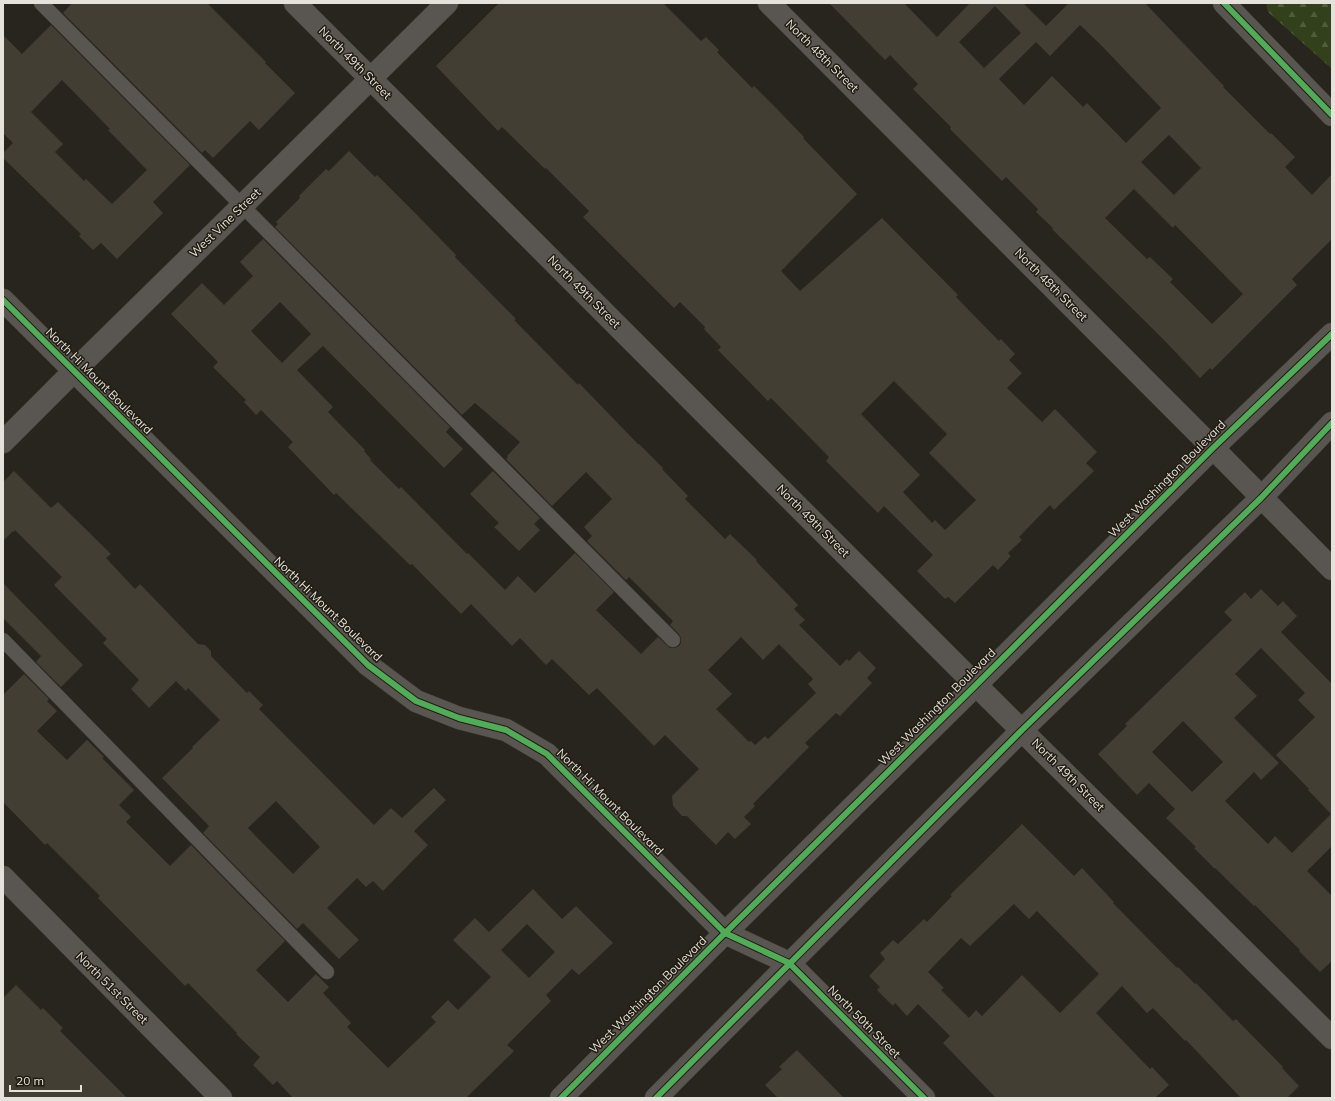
<svg xmlns="http://www.w3.org/2000/svg" width="1335" height="1101" font-family="Mulish,sans-serif">
<defs>
<pattern id="forest-firs" width="22" height="20" patternUnits="userSpaceOnUse"><rect width="22" height="20" fill="#32411b"/><path d="M5 1l3.5 6h-7zM16 11l3.5 6h-7z" fill="#505c3c"/></pattern>
</defs>
<rect width="100%" height="100%" fill="#28241e"/>
<polygon fill="url(#forest-firs)" points="1266,3 1332,3 1332,69 1268,12"/>
<g fill="#433e34" fill-rule="evenodd">
<polygon points="72,3 207,3 266,62 265,63 295,93 259,130 250,121 213,158 205,150 202,153 63,13"/>
<path d="M499 3H663L701 41 706 37 719 50 717 52 752 88 754 86 776 108 804 137 803 138 857 194 781 271 800 291 882 218 958 295 956 297 999 341 1001 339 1015 354 1009 360 1022 373 1007 388 1042 422 1055 409 1097 452 1086 463 1094 471 1054 510 1050 505 1019 537 1022 540 1008 553 1011 556 998 570 993 565 955 603 948 597 945 599 917 571 933 555 884 506 878 513 826 461 829 457 771 398 768 401 718 350 721 347 704 329 705 327 680 302 674 308 583 217 589 211 546 168 545 169 502 127 498 131 436 66ZM894 381 947 434 929 453 976 500 945 530 935 520 932 523 903 492 920 475 861 414Z"/>
<path d="M829 3H904L937 37 970 3H1023L1046 26 1069 3H1145L1224 86 1223 87 1270 134 1271 133 1295 157 1285 167 1312 195 1332 174V239L1292 279 1297 285 1212 370 1210 368 1200 378 1164 340 1052 229 1053 228 1036 212 1038 209 1006 177 1002 181 950 129 951 127 913 89 918 84 890 55 885 60ZM995 6 1021 33 984 68 959 42ZM1080 25 1101 45 1161 108 1126 143 1087 103 1083 107 1052 76 1024 105 999 79 1036 42 1050 56ZM1169 135 1201 168 1174 195 1141 162ZM1134 189 1173 228 1175 225 1243 294 1212 324 1170 282 1173 279 1150 257 1147 259 1105 218Z"/>
<path d="M51 25 190 165 153 202 163 213 117 259 101 243 93 250 79 236 81 234 3 158V153L13 143 3 133V35L22 54ZM62 80 110 129 108 130 147 170 112 204 86 179 84 181 55 152 63 144 31 112Z"/>
<path d="M349 151 375 177 377 175 417 215 456 255 455 257 516 319 514 320 578 385 579 383 638 444H639L663 468 662 469 688 496 685 499 725 539 730 534 757 560 756 561 798 605 794 609 805 620 799 625 840 666 847 659 849 661 859 651 876 668 867 678 872 683 840 716 836 713 805 743 809 747 753 804 755 806 744 817 751 824 735 839 728 832 716 845 687 816H682L673 806 672 796 699 769 665 735 654 746 597 688 589 695 552 659 546 665 520 638 512 646 471 604 461 614 412 564 410 565 336 493 334 495 288 447 293 442 261 410 256 415 244 402 246 400 213 367 218 362 171 314 202 283 224 305 253 276 240 262 263 239 450 427 446 432 463 449 444 468 323 346 297 370 333 407 328 412 365 450 364 451 371 459 370 460 399 489 401 487 467 554 468 553 505 590 518 576 535 593 575 553 614 592 596 610 641 654 658 637 670 648H675L679 646 681 643V638L679 634 670 625 673 621 629 577 626 580 587 541 592 536 584 527 612 499 586 472 552 506 506 459 508 457 507 456 520 442 475 403 462 415 275 227 278 224 276 222 300 198 299 196 326 169 329 171ZM280 302 311 334 282 363 251 331ZM741 637 763 660 779 644 813 679 808 684 816 693 768 739 765 736 755 745 751 741 749 742 716 709 732 694 708 670Z"/>
<path d="M14 471 51 508 58 502 111 554 106 558 135 589 140 584 198 644 205 645 211 651V656L247 693 249 691 263 705 259 709 374 825 391 808 402 818 434 788 446 800 414 831 428 845 383 891 373 881 366 887 357 878 327 908 359 940 339 959 303 923 297 929 203 833 209 826 162 778 193 748 192 747 220 720 188 688 186 691 176 681 149 708 131 689 139 680 103 643 107 639 54 585 62 577 15 530 14 532 13 531 3 541V482ZM276 801 320 847 293 874 248 828Z"/>
<polygon points="493,471 540,518 534,524 540,530 519,551 494,527 499,523 470,494"/>
<polygon points="3,583 83,665 61,687 36,662 41,656 3,618"/>
<path d="M1261 589 1278 606 1283 601 1297 616 1281 632 1332 684V846L1307 871 1332 896V961L1320 972 1299 951 1300 950 1255 905 1254 906 1215 868H1214L1194 848 1196 847 1166 818 1175 809 1149 783 1137 795 1098 754 1127 726 1125 724 1232 620 1224 612 1245 592 1251 599ZM1261 648 1305 693 1298 700 1315 717 1276 755 1309 789 1308 790 1331 814 1292 853 1275 836 1268 844 1225 801 1254 772 1261 780 1279 763 1234 718 1257 696 1235 674ZM1183 721 1223 762 1192 792 1152 752Z"/>
<path d="M24 674 49 699 47 701 57 711 37 731 67 760 87 740 104 757 102 758 134 790 119 805 131 817 126 822 170 866 191 845 285 941 256 970 288 1002 316 974 329 987 323 993 351 1023 347 1027 388 1068 436 1022 431 1017 448 1000 458 1010 491 977 453 940 475 918 489 932 533 889 562 919 576 906 613 943 579 975 572 969 546 995 551 1001 507 1045 514 1051 466 1098H293L277 1081 273 1085 253 1065 260 1057 236 1034 237 1033 188 983 185 986 98 898 100 896 47 843 45 845 3 802V695ZM527 924 555 952 529 978 501 950Z"/>
<path d="M1022 824 1074 876 1082 868 1114 902 1113 903 1161 952 1177 968 1178 967 1195 984 1196 983 1233 1021 1236 1019 1283 1067 1282 1068 1299 1086 1287 1098H1241L1186 1040 1185 1041 1153 1008 1147 1013 1122 986 1096 1013 1150 1069 1152 1067 1169 1085 1155 1098H996L943 1043 950 1036 918 1004 907 1016 895 1003 893 1006 877 990 880 987 869 976 885 959 880 953 893 940 898 944 924 919 927 922 952 896 950 895ZM1014 904 1029 919 1037 911 1099 974 1060 1013 1022 975 982 1016 976 1010 969 1018 941 990 944 988 928 972 961 938 970 946Z"/>
<polygon points="16,985 41,1010 43,1008 63,1028 60,1031 127,1098 3,1098 3,998"/>
<polygon points="797,1050 844,1098 778,1098 765,1085 782,1069 779,1067"/>
</g>
<g fill="none" stroke-linecap="round" stroke-linejoin="round">
<defs>
<g id="lane">
<polyline points="41,3 673,640"/>
<polyline points="3,640 327,972"/>
</g>
<g id="street">
<polyline points="295,3 976,685 1332,1038"/>
<polyline points="769,3 1213,448 1332,569"/>
<polyline points="3,300 368,665 416,701 459,718 506,730 547,754 725,933 789,963 924,1098"/>
<polyline points="3,442 74,371 242,206 447,3"/>
<polyline points="3,877 221,1098"/>
</g>
<g id="secondary">
<polyline points="1224,3 1332,115"/>
<polyline points="561,1098 725,933 976,685 1213,448 1332,334"/>
<polyline points="656,1098 1022,730 1261,498 1332,423"/>
</g>
</defs>
<use href="#lane" stroke="#43403b" stroke-width="15"/>
<use href="#street" stroke="#43403b" stroke-width="23"/>
<use href="#secondary" stroke="#43403b" stroke-width="23"/>
<use href="#lane" stroke="#595652" stroke-width="14"/>
<use href="#street" stroke="#595652" stroke-width="22"/>
<use href="#secondary" stroke="#595652" stroke-width="22"/>
<defs>
<g id="cycleway">
<polyline points="1224,3 1332,115"/>
<polyline points="3,300 368,665 416,701 459,718 506,730 547,754 725,933 789,963 924,1098"/>
<polyline points="561,1098 725,933 976,685 1213,448 1332,334"/>
<polyline points="656,1098 1022,730 1261,498 1332,423"/>
</g>
</defs>
<use href="#cycleway" stroke="#211c11" stroke-width="8"/>
<use href="#cycleway" stroke="#51ab58" stroke-width="6"/>
</g>
<g text-anchor="middle" stroke-width="3" stroke-linejoin="round" paint-order="stroke">
<g font-size="12" fill="#e5e2db" stroke="#211c11">
<text transform="translate(822 56) rotate(45)" y="4">North 48th Street</text>
<text transform="translate(355 63) rotate(45)" y="4">North 49th Street</text>
<text transform="translate(225 223) rotate(-44)" y="4">West Vine Street</text>
<text transform="translate(1051 285) rotate(45)" y="4">North 48th Street</text>
<text transform="translate(584 292) rotate(45)" y="4">North 49th Street</text>
<text transform="translate(99 381) rotate(45)" y="4">North Hi Mount Boulevard</text>
<text transform="translate(1167 479) rotate(-45)" y="4">West Washington Boulevard</text>
<text transform="translate(813 521) rotate(45)" y="4">North 49th Street</text>
<text transform="translate(328 609) rotate(44)" y="4">North Hi Mount Boulevard</text>
<text transform="translate(937 707) rotate(-45)" y="4">West Washington Boulevard</text>
<text transform="translate(1068 775) rotate(45)" y="4">North 49th Street</text>
<text transform="translate(610 802) rotate(45)" y="4">North Hi Mount Boulevard</text>
<text transform="translate(112 988) rotate(45)" y="4">North 51st Street</text>
<text transform="translate(648 995) rotate(-45)" y="4">West Washington Boulevard</text>
<text transform="translate(864 1022) rotate(45)" y="4">North 50th Street</text>
</g>
</g>
<rect width="1335" height="1101" fill="none" stroke="#e5e2db" stroke-width="8"/>
<path d="M10 1085v6h71v-6" fill="none" stroke="#e5e2db" stroke-width="2"/>
<text x="16" y="1085" font-size="12" fill="#e5e2db" stroke="#211c11" stroke-width="3" paint-order="stroke">20 m</text>
</svg>
